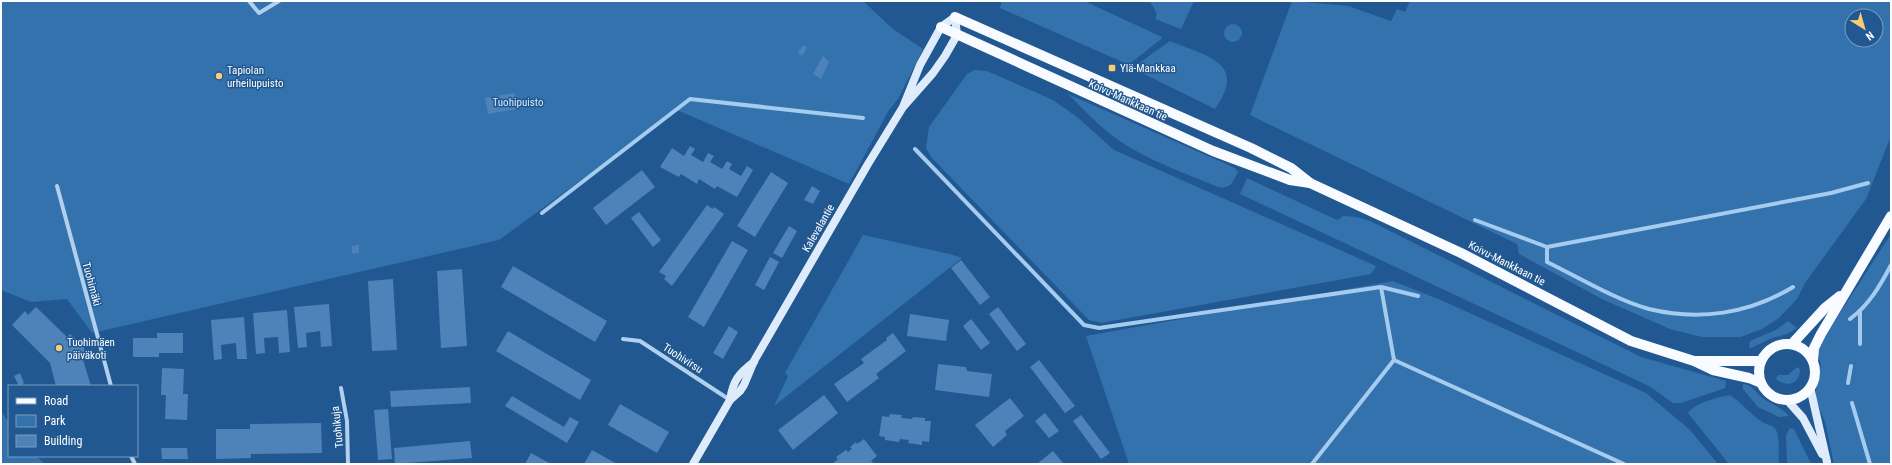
<svg xmlns="http://www.w3.org/2000/svg" width="1892" height="465" font-family="'Roboto Condensed',sans-serif">
<rect width="100%" height="100%" fill="#215891"/>
<g fill="#3472ae" fill-rule="evenodd">
<polygon points="1,1 863,1 893,29 923,49 898,99 889,110 849,184 677,110 499,240 92,333 67,299 31,302 1,290"/>
<polygon points="1002,1 1084,1 1162,37 1161,39 1132,62 1127,64 1000,8"/>
<polygon points="1150,1 1194,1 1181,29 1155,19 1157,14"/>
<path d="M1292 1 1348 6 1391 21 1397 9 1405 12 1410 1H1891V136L1866 199 1805 283 1797 299 1779 318 1762 329 1741 337H1702L1670 329 1602 299 1519 254 1517 244 1250 115ZM1852 16H1876V40H1852Z"/>
<circle cx="1233" cy="33" r="9"/>
<path d="M1170 41C1205 56 1249 62 1215 109L1136 70 1135 66Z"/>
<polygon points="975,70 987,71 1053,100 1077,117 1114,150 1376,266 1371,274 1101,323 1089,320 931,157 926,148 929,127 967,74"/>
<path d="M1068 94 1235 168 1238 172C1232 183 1231 189 1218 187 1183 172 1143 159 1113 136 1097 124 1082 108 1068 94Z"/>
<polygon points="1247,178 1335,219 1338,220 1343,216 1356,217 1370,221 1641,357 1726,381 1725,388 1681,403 1673,403 1649,386 1240,194"/>
<polygon points="1891,234 1891,464 1834,464 1825,422 1816,400 1816,391 1821,365 1817,352 1831,327"/>
<polygon points="863,235 950,254 962,258 774,406 788,376 785,373"/>
<polygon points="1393,281 1443,301 1646,393 1689,429 1718,464 1129,464 1086,336"/>
<polygon points="1788,321 1797,328 1787,334 1772,338 1749,349 1750,341 1776,330"/>
<path d="M1797 367 1800 369C1800 384 1787 388 1776 379L1778 375H1788Z"/>
<path d="M1743 384C1754 385 1756 394 1764 399 1773 405 1782 408 1789 416L1779 417 1758 407 1743 389Z"/>
<path d="M1730 395C1742 403 1750 414 1762 422 1767 425 1775 425 1777 432 1780 441 1778 454 1779 464H1729L1688 413C1694 403 1719 397 1730 395Z"/>
<polygon points="1,411 9,423 9,456 36,456 45,464 1,464"/>
<polygon points="1790,428 1794,429 1811,464 1787,464 1786,435"/>
</g>
<g fill="none" stroke-linecap="round" stroke-linejoin="round">
<g stroke="#a5cbee" stroke-width="4">
<polyline points="915,149 1084,325 1099,328 1381,287 1418,296"/>
<polyline points="542,213 690,99 863,118"/>
<polyline points="1475,220 1547,247 1831,193 1868,183"/>
<path d="M1547 247V262C1578 277 1616 300 1649 309 1699 321 1749 314 1793 287"/>
<polyline points="1860,312 1860,344"/>
<path d="M1850 319C1869 305 1880 286 1891 265"/>
<polyline points="1394,360 1624,464"/>
<polyline points="1848,383 1851,366"/>
<polyline points="1852,403 1870,464"/>
<polyline points="1312,464 1394,360 1381,287"/>
</g>
</g>
<g fill="#4d83b9">
<polygon points="803,45 807,48 802,56 798,53"/>
<polygon points="823,56 829,62 821,79 813,74"/>
<polygon points="515,93 518,109 488,114 485,98"/>
<polygon points="690,146 695,149 691,155 703,162 708,153 714,156 710,162 722,169 727,161 732,164 729,169 741,176 747,166 753,170 737,197 717,186 715,189 699,179 697,184 681,174 679,177 660,167 672,148 684,156"/>
<polygon points="642,170 655,187 606,225 593,208"/>
<polygon points="771,172 788,183 755,237 737,226"/>
<polygon points="812,186 820,191 813,204 804,200"/>
<polygon points="707,205 713,209 714,207 724,214 672,286 664,279 666,276 659,272"/>
<polygon points="639,212 661,240 653,247 631,218"/>
<polygon points="789,226 797,231 782,258 773,253"/>
<polygon points="732,241 748,250 704,327 688,317"/>
<polygon points="359,245 359,253 352,254 352,246"/>
<polygon points="770,257 779,262 764,290 755,285"/>
<polygon points="961,260 990,297 980,305 951,268"/>
<polygon points="513,266 607,321 595,342 501,287"/>
<polygon points="462,269 467,346 441,348 437,271"/>
<polygon points="393,279 397,350 372,351 368,281"/>
<polygon points="329,304 332,346 321,347 320,331 306,333 307,347 298,348 294,307"/>
<polygon points="36,307 67,337 70,334 83,345 85,352 81,353 91,386 56,386 50,363 12,325 25,311 28,315"/>
<polygon points="998,307 1026,344 1017,351 989,314"/>
<polygon points="287,310 290,352 279,353 278,337 264,338 265,353 256,354 253,313"/>
<polygon points="910,314 949,320 946,341 907,336"/>
<polygon points="244,317 247,359 237,359 236,343 221,345 222,359 214,360 211,320"/>
<polygon points="971,319 990,343 981,350 963,326"/>
<polygon points="729,326 738,332 723,359 713,353"/>
<polygon points="508,331 591,380 580,400 496,351"/>
<polygon points="157,333 183,333 183,353 159,353 159,357 133,357 133,338 157,338"/>
<polygon points="893,333 906,351 876,374 879,378 847,402 834,384 864,363 861,359 887,340 886,338"/>
<polygon points="1039,360 1075,406 1065,413 1030,367"/>
<polygon points="938,364 966,367 967,371 992,374 989,397 935,390"/>
<polygon points="162,368 184,369 183,394 188,394 187,420 165,419 166,395 161,395"/>
<polygon points="20,373 24,383 19,386 14,376"/>
<polygon points="470,387 471,403 391,407 390,391"/>
<polygon points="824,395 838,413 793,450 778,430"/>
<polygon points="512,396 564,427 570,417 579,422 567,443 505,406"/>
<polygon points="1010,398 1024,416 1005,431 1007,435 993,447 975,425"/>
<polygon points="620,404 669,432 657,453 608,425"/>
<polygon points="388,409 392,459 378,460 374,410"/>
<polygon points="1045,413 1059,431 1049,438 1035,421"/>
<polygon points="890,414 902,415 901,418 912,419 913,417 925,418 925,421 931,421 929,442 922,441 922,445 908,443 909,440 900,439 899,442 885,440 885,437 879,436 882,416 889,417"/>
<polygon points="1081,415 1110,453 1101,459 1073,421"/>
<polygon points="321,423 322,453 251,454 251,458 216,459 216,429 250,429 250,424"/>
<polygon points="864,439 877,456 871,461 873,463 832,464 838,459 836,457 846,450 848,452 852,449 850,447 856,442 857,444"/>
<polygon points="470,441 472,458 395,464 394,448"/>
<polygon points="161,448 187,448 188,459 162,459"/>
<polygon points="592,450 617,464 584,464"/>
<polygon points="1053,451 1064,464 1037,464"/>
<polygon points="531,453 551,464 525,464"/>
</g>
<g fill="none" stroke-linecap="round" stroke-linejoin="round">
<g stroke="#b1d0ed" stroke-width="4">
<polyline points="249,1 259,13 279,1"/>
<polyline points="57,186 111,386"/>
<polyline points="623,339 640,341 730,400"/>
<polyline points="341,388 347,421 348,464"/>
<polyline points="131,456 135,464"/>
</g>
<g stroke="#deebfa" stroke-width="8">
<polyline points="1810,387 1827,462"/>
<path d="M730 400C733 381 738 374 754 362"/>
<polyline points="1787,400 1803,418 1822,454"/>
<polyline points="693,464 730,400 740,391 744,385 754,361 868,164 903,107 920,65 941,27 955,17 957,35 945,56 933,73 903,107"/>
</g>
<g stroke="#f8fbff" stroke-width="10">
<polyline points="955,17 1251,148 1291,168 1310,183 1461,253 1631,341 1694,361 1713,370 1749,378 1761,383"/>
<polyline points="941,27 1213,151 1290,180 1310,183"/>
<circle cx="1787" cy="372" r="28"/>
<polyline points="1792,344 1825,308 1840,296"/>
<polyline points="1695,361 1761,361"/>
<polyline points="1813,361 1814,348 1821,334 1891,216"/>
</g>
</g>
<g fill="#facb73" stroke="#215891" stroke-width="1.5">
<rect x="1108" y="64" width="8" height="8" rx="2"/>
<circle cx="219" cy="76" r="4"/>
<circle cx="59" cy="348" r="4"/>
</g>
<g text-anchor="middle" stroke-width="3" stroke-linejoin="round" paint-order="stroke">
<g font-size="11" fill="#fff" stroke="#215891" text-anchor="start">
<text x="1120" y="72">Ylä-Mankkaa</text>
<text x="227" y="74">Tapiolan<tspan x="227" dy="13">urheilupuisto</tspan></text>
<text x="67" y="346">Tuohimäen<tspan x="67" dy="13">päiväkoti</tspan></text>
</g>
<g font-size="11" fill="#fff" stroke="#215891">
<text transform="translate(1128 100) rotate(24)" y="4">Koivu-Mankkaan tie</text>
<text transform="translate(818 228) rotate(-60)" y="4">Kalevalantie</text>
<text transform="translate(1507 263) rotate(27)" y="4">Koivu-Mankkaan tie</text>
<text transform="translate(92 284) rotate(75)" y="4">Tuohimäki</text>
<text transform="translate(683 358) rotate(33)" y="4">Tuohivirsu</text>
<text transform="translate(337 427) rotate(-96)" y="4">Tuohikuja</text>
</g>
<g font-size="11" fill="#d7e8f9" stroke="#215891">
<text x="518" y="106">Tuohipuisto</text>
</g>
</g>
<rect width="1892" height="465" fill="none" stroke="#ffffff" stroke-width="4"/>
<rect x="8" y="385" width="130" height="72" fill="#215891" stroke="#7a9bbd"/>
<rect x="16" y="398" width="20" height="6" fill="#f8fbff" stroke="#7a9bbd"/>
<text x="44" y="405" font-size="12" fill="#ffffff">Road</text>
<rect x="16" y="415" width="20" height="12" fill="#3472ae" stroke="#7a9bbd"/>
<text x="44" y="425" font-size="12" fill="#ffffff">Park</text>
<rect x="16" y="435" width="20" height="12" fill="#4d83b9" stroke="#7a9bbd"/>
<text x="44" y="445" font-size="12" fill="#ffffff">Building</text>
<g transform="translate(1864 28) rotate(143)"><circle r="19" fill="#215891" stroke="#7a9bbd"/>
<path d="M0-3L7 15L0 10L-7 15Z" fill="#facb73"/>
<text y="-6" font-size="11" font-weight="bold" text-anchor="middle" fill="#ffffff">N</text>
</g>
</svg>
